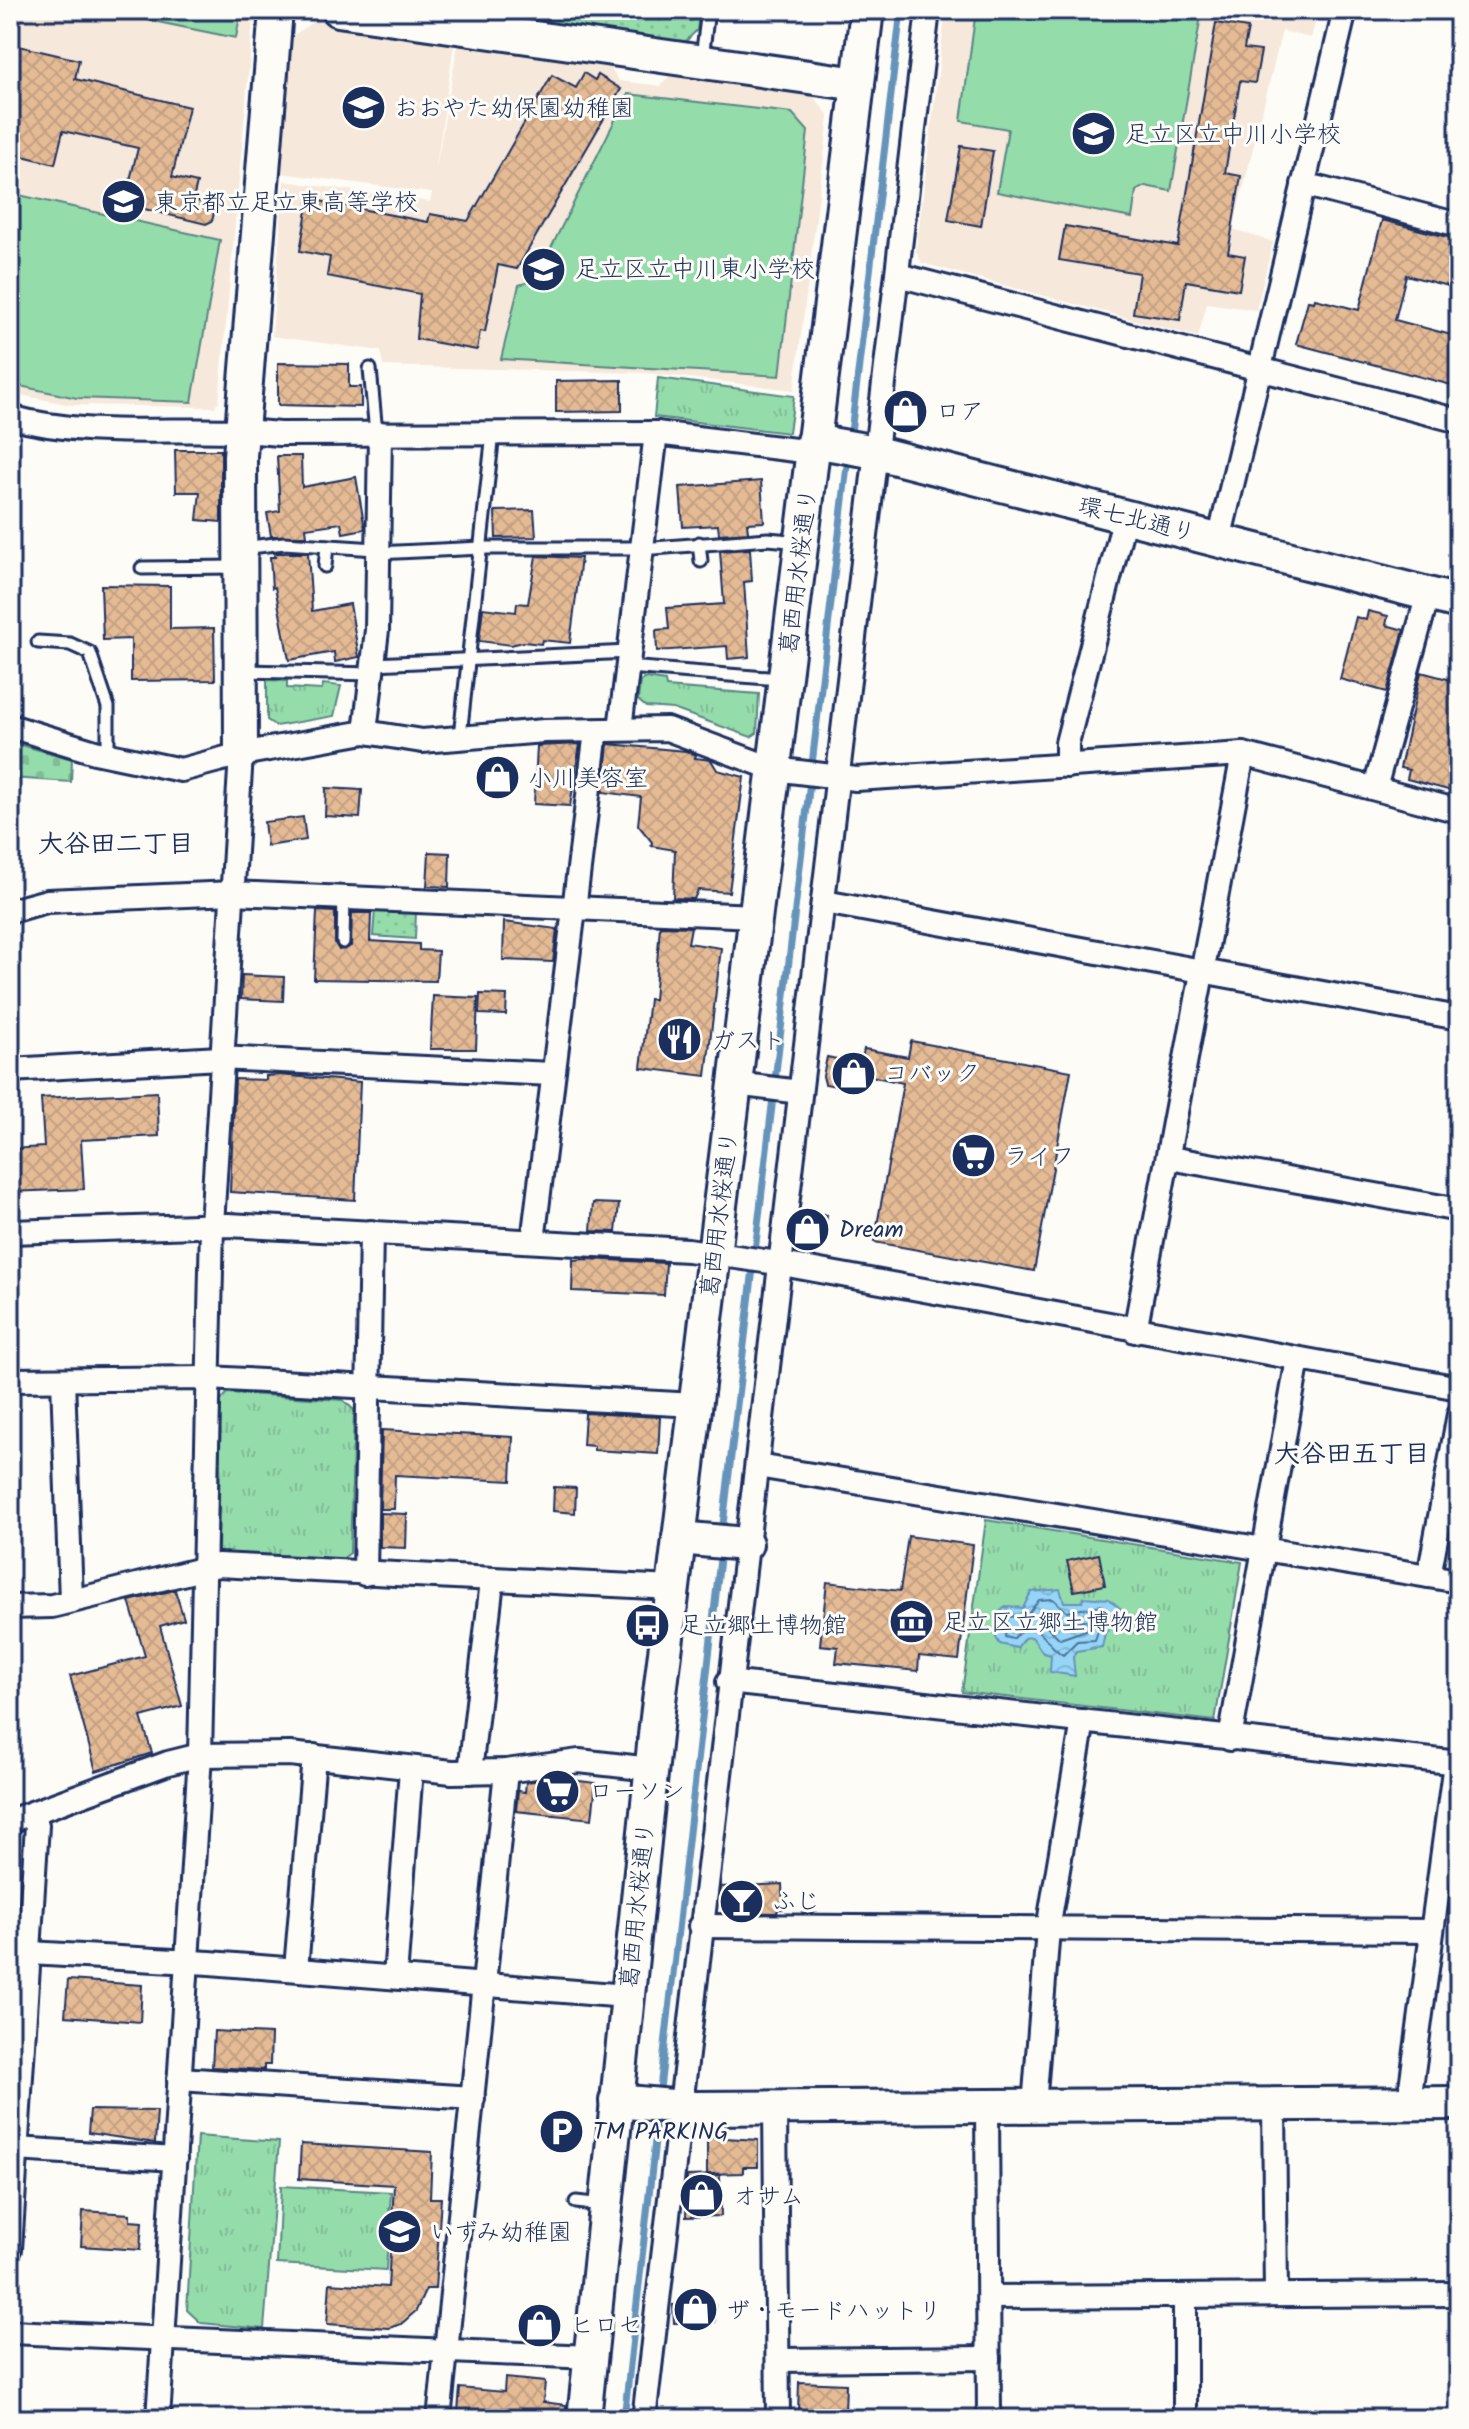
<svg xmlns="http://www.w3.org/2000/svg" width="1469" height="2429" font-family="Kalam,'Klee One',sans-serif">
<defs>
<pattern id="grass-dots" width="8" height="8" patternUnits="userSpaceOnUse" patternTransform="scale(2)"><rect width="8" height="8" fill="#95dcab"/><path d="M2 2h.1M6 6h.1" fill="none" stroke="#80bd96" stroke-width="1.8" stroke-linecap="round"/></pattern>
<pattern id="cemetery-stones" width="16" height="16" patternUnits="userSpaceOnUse" patternTransform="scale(2)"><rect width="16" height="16" fill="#95dcab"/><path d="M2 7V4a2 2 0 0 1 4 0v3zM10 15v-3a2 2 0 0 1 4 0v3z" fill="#80bd96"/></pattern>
<pattern id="park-tufts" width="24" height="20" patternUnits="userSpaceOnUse" patternTransform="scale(2)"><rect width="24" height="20" fill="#95dcab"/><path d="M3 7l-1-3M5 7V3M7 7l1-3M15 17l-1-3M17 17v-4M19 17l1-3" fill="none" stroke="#80bd96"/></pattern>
<pattern id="water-waves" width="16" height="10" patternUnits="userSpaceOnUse" patternTransform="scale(2)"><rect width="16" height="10" fill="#96d5f7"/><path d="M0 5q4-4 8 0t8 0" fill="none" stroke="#81b7d6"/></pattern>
<pattern id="building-cross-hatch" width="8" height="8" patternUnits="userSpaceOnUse" patternTransform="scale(2)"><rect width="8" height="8" fill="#e5bb95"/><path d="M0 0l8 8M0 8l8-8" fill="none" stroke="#c4a183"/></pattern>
</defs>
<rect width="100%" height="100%" fill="#fdfcf7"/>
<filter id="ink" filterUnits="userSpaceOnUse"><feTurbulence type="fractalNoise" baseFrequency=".0125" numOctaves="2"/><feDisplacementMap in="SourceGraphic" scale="16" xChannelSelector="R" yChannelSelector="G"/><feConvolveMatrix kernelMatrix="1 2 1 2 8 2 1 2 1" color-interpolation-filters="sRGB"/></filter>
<g filter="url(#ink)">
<g fill="#f6e8da">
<polygon points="10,10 254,10 219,401 214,407 72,405 10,393"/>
<polygon points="946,10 1281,10 1316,19 1311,38 1282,31 1233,229 1273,242 1256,310 1207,303 1198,337 922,263 916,251"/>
<polygon points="314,21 454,44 434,180 458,44 609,65 619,81 661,86 672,73 810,92 829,116 794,390 646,373 383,366 381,351 272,336 284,181 430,202 432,193 280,173 284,42"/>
</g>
<g fill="url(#grass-dots)" stroke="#588684" stroke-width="2">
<polygon points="460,10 615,10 690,21 692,10 699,13 697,30 684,43"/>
<polygon points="375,909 416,911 415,939 373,936"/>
</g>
<polygon fill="url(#cemetery-stones)" stroke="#588684" stroke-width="2" points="10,742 72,759 71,782 10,778"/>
<g fill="url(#park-tufts)" stroke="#588684" stroke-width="2">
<polygon points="658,378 794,396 789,433 654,417"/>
<polygon points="646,678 665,681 666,687 759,694 757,733 751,737 673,709 646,707 638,700 640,681"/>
<polygon points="267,680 287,681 287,688 322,690 323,684 341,686 334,716 276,726 267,720"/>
<polygon points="227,1393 343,1400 354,1410 350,1553 342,1559 218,1553 221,1401"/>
<polygon points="986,1520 1242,1562 1215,1721 962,1692"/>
<polygon points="197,2136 279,2142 264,2329 201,2323 187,2310"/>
<polygon points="281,2186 391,2192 386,2270 277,2264"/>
</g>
<g fill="#95dcab" stroke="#588684" stroke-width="2">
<polygon points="99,10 241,10 236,38"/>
<polygon points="976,10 1202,10 1171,191 1145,186 1136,191 1132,218 997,192 1008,129 961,121"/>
<polygon points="628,94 792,113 808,131 780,376 501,359 519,285 535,280"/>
<polygon points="10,193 220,240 192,402 77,398 10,384"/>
</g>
<polygon fill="url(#water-waves)" stroke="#6593ba" stroke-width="2" points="1060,1589 1064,1602 1082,1602 1084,1597 1109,1599 1126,1613 1105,1633 1102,1647 1076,1651 1073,1657 1075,1676 1050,1672 1051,1655 1043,1653 1032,1637 1024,1638 1017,1648 1000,1644 996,1638 1001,1611 1005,1607 1023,1608 1031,1592"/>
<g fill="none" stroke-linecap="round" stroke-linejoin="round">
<g stroke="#4c719b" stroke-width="2">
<path d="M1039 1600 1053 1599 1067 1612 1101 1605 1113 1615 1099 1628 1095 1640 1077 1641 1063 1655C1051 1648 1047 1637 1035 1629L1021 1631 1013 1639 1005 1637 1008 1617 1027 1615Z"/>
<polygon points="1047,1611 1064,1622 1086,1620 1089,1625 1086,1630 1060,1639 1040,1620"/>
</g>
<g stroke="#6593ba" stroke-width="7">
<polyline points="850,441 901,10"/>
<polyline points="722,1533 848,457"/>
<polyline points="659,2098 721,1550"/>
<polyline points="624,2419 658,2114"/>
</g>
</g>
<g fill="url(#building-cross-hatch)" stroke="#1b2f5e" stroke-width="2">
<polygon points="1216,23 1248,28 1244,49 1261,51 1255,83 1240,81 1225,173 1241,176 1228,253 1245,256 1239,290 1186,281 1180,320 1133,313 1139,273 1059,260 1065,226 1178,246"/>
<polygon points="10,44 79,60 75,79 189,107 172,177 197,183 193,200 211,204 215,209 212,221 206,224 124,204 138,148 63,131 55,164 10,153"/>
<polygon points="584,73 595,80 598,75 621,89 517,269 498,265 485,332 480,331 477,350 416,339 420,294 327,276 330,257 300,251 309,199 428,222 430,214 468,221 552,75 576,88"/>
<polygon points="961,146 993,151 981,226 948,220"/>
<polygon points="1382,220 1459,240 1459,289 1406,275 1395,320 1459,337 1455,386 1296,344 1308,301 1314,302 1315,299 1359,310"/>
<polygon points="278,363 349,364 349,387 361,387 361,407 278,405"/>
<polygon points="622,380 622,411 556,412 556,381"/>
<polygon points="175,450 221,450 221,522 197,520 200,492 176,492"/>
<polygon points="277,456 301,456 302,487 356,477 365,529 343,533 341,523 306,528 307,536 271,536 267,513 280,511"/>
<polygon points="761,481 764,522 747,523 748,532 719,534 718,525 683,527 680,487"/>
<polygon points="534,510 536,537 496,538 495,511"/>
<polygon points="750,549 752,581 744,582 749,657 728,659 727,646 657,651 656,630 669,629 667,608 724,604 720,551"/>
<polygon points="274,553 308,553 312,611 350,604 359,657 335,662 334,652 289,660 275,587 272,588 270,557 275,557"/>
<polygon points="536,556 581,558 570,643 542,640 541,644 523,642 511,645 479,641 483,608 516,612 517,603 528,604"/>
<polygon points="101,585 170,586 170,629 214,628 215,680 131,681 131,639 103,640"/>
<polygon points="1368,611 1388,616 1386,625 1404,630 1387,692 1340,679 1356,617 1366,620"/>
<polygon points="1421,672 1459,682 1459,793 1407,779 1409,770 1400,768"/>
<polygon points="580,744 570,806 534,804 537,746"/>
<polygon points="608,744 686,751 696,755 695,758 711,760 717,770 744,777 729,892 698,890 694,899 673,898 675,850 651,846 652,842 638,825 641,797 603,792"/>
<polygon points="326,788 362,790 360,818 325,816"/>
<polygon points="303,817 306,840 267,846 264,822"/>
<polygon points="429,852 450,853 449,887 427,886"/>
<polygon points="317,911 335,912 335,943 339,950 351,946 352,913 371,913 370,941 419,944 419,950 438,951 436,981 314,979"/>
<polygon points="504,922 557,929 553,962 503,960"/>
<polygon points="660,926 691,927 688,943 721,948 706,1076 641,1068 649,999 654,1000"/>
<polygon points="242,975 284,977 283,1001 241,999"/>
<polygon points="480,994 507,995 506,1015 479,1014"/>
<polygon points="433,996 478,998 476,1049 430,1049"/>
<polygon points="911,1041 1071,1071 1034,1271 874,1242 903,1083 866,1075 864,1086 854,1085 853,1089 825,1084 823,1076 827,1057 861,1064 864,1049 908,1057"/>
<polygon points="279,1075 360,1082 355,1200 230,1192 235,1079 266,1080 266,1076"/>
<polygon points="157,1092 159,1136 81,1140 84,1189 10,1192 10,1149 44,1147 41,1098"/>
<polygon points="593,1203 619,1204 616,1232 591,1231"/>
<polygon points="800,1212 827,1215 823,1244 802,1241 803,1236 798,1235"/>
<polygon points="588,1259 666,1263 664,1295 572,1291 573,1260"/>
<polygon points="585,1413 660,1417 658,1454 594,1450 594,1446 583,1445"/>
<polygon points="382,1430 513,1437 511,1481 395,1475 394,1509 380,1509"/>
<polygon points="554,1487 576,1488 575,1513 553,1511"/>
<polygon points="380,1513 407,1514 406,1548 380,1547"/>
<polygon points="908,1536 973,1545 959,1660 919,1656 918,1671 836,1663 838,1647 820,1645 827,1582 900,1591"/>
<polygon points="1099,1554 1105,1585 1074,1591 1067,1561"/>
<polygon points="175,1590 184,1619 160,1626 182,1706 141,1717 152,1753 96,1771 70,1676 145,1656 129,1601"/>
<polygon points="556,1778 596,1783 592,1819 516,1811 518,1791 525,1792 526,1782"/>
<polygon points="782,1884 783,1909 778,1909 777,1913 724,1912 720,1905 721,1887"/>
<polygon points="68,1980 142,1985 140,2022 65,2016"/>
<polygon points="214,2031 271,2034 270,2065 264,2065 264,2070 212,2067"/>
<polygon points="90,2110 157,2111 155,2143 88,2133"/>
<polygon points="707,2137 758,2140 758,2167 743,2167 743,2173 707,2174"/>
<polygon points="301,2144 432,2152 430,2198 441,2198 435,2289 426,2289 416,2311 401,2324 389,2328 327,2324 330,2283 388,2287 394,2185 299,2179"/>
<polygon points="720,2175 721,2216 686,2217 687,2176"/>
<polygon points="83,2211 130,2214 130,2221 142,2222 140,2250 81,2246"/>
<polygon points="715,2304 715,2322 674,2323 673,2305"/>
<polygon points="505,2378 545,2382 543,2402 566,2405 565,2419 505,2419 458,2412 460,2388 504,2392"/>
<polygon points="799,2382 846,2384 845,2413 798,2412"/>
</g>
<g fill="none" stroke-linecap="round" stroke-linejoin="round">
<defs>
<g id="lane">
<polyline points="703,50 708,10"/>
<polyline points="370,369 376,433"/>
<polyline points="699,543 701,561"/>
<polyline points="242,548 284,543 376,549"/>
<polyline points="376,553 482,548 654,548 768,539 801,542"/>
<polyline points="325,566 327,546"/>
<polyline points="142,568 238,567"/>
<polyline points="38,642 70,644 90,653 108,707 108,755"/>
<polyline points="374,664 629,652"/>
<polyline points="628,667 780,679"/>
<polyline points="244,671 373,674"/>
<polyline points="460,736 493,433"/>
<polyline points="343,942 344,897"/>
<polyline points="576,2202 604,2205"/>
</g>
<g id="street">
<polyline points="1303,184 1459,225"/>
<polyline points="898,275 1459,421"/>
<path d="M10 417C96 441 190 424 279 434L656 433 812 452"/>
<polyline points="1219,540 1345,10"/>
<polyline points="10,726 95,752 181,770 241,754 365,732 422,741 544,731 667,729 774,769 856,779 1243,754 1459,811"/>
<polyline points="620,729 656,433"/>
<polyline points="365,732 377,630 380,433"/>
<polyline points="1067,766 1067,743 1125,516"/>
<polyline points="1375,788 1428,594"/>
<polyline points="824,902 1459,1018"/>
<polyline points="10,911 47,901 233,893 755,916"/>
<polyline points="10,1070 220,1058 552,1074"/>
<polyline points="735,1084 800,1092"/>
<polyline points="1170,1158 1459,1210"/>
<polyline points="10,1232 228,1225 688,1250 771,1262 1459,1388"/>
<polyline points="533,1241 596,731"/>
<polyline points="1135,1331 1243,754"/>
<polyline points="10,1380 209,1378 695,1405"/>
<polyline points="63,1380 71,1600"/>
<polyline points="757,1466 1459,1581"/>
<polyline points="365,1574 371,1232"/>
<polyline points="1429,1576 1459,1414"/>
<polyline points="10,1607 52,1606 218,1565 673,1588"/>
<polyline points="728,1682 1459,1763"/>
<polyline points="1230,1739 1298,1359"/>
<polyline points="470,1772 492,1581"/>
<polyline points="10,1821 168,1763 200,1755 290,1754 452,1772 506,1771 579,1761 651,1769"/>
<polyline points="700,1926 1431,1931"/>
<polyline points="29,1953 210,1963 627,1996"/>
<polyline points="296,1969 314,1756"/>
<polyline points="395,1977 411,1769"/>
<polyline points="179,2079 473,2098"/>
<polyline points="1409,2102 1455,1763"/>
<polyline points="1274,2104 1276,2295"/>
<polyline points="987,2106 989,2419"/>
<polyline points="1034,2106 1048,1929 1083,1721"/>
<polyline points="775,2108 778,2419"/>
<polyline points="16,2149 175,2159"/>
<polyline points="10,2249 37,1825 33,1814"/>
<polyline points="1185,2296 1185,2419"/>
<polyline points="989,2297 1459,2294"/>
<polyline points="10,2332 590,2357"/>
<polyline points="778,2360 989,2358"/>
<polyline points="158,2419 200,1755 212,1225 241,754"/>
<polyline points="439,2419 506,1771"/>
<polyline points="644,2419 928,10"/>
</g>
<g id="secondary">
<polyline points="338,10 858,84"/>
<polyline points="813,441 865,450 1459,602"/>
<polyline points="241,754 240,456 276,10"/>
<polyline points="679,1538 746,1544"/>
<polyline points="616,2101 695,2108 1459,2103"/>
<polyline points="584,2419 656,1726 867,10"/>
</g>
</defs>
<use href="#lane" stroke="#1b2f5e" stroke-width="17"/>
<use href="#street" stroke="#1b2f5e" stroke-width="28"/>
<use href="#secondary" stroke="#1b2f5e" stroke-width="38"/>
<use href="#lane" stroke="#fdfcf7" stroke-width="11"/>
<use href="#street" stroke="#fdfcf7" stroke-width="22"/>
<use href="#secondary" stroke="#fdfcf7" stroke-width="32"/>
</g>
</g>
<defs>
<symbol id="school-disc" viewBox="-11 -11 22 22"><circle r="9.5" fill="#1b2f5e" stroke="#fdfcf7"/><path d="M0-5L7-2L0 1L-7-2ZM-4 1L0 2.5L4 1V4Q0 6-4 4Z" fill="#fff"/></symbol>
<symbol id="shop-disc" viewBox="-11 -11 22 22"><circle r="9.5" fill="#1b2f5e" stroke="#fdfcf7"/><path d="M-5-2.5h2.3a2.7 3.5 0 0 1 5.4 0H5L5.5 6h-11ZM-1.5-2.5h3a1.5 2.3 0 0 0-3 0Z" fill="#fff"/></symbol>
<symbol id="restaurant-disc" viewBox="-11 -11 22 22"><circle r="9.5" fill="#1b2f5e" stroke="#fdfcf7"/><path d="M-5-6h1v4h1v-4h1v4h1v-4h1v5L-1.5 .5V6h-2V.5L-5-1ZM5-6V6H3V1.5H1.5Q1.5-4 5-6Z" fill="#fff"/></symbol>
<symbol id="supermarket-disc" viewBox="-11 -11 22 22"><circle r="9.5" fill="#1b2f5e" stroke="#fdfcf7"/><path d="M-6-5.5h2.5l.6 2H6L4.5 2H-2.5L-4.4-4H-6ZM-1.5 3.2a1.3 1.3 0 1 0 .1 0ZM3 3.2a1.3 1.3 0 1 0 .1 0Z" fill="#fff"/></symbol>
<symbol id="museum-disc" viewBox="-11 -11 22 22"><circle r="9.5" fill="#1b2f5e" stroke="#fdfcf7"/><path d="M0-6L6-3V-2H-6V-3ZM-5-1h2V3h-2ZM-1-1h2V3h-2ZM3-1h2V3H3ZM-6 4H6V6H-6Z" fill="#fff"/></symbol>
<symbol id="bus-disc" viewBox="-11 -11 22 22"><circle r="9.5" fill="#1b2f5e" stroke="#fdfcf7"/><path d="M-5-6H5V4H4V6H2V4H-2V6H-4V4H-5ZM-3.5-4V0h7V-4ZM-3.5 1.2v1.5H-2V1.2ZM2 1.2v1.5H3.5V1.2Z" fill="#fff"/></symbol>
<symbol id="bar-disc" viewBox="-11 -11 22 22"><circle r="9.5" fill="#1b2f5e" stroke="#fdfcf7"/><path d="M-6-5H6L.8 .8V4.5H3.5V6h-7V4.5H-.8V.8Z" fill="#fff"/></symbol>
<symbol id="parking-disc" viewBox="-11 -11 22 22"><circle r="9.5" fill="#1b2f5e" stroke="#fdfcf7"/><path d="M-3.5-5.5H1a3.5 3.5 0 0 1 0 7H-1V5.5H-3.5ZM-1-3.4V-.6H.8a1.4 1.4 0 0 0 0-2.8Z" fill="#fff"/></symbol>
</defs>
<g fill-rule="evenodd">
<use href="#school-disc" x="338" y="82" width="51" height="51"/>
<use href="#school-disc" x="1068" y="108" width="51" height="51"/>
<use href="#school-disc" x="98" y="176" width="51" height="51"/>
<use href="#school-disc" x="518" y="244" width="51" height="51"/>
<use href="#shop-disc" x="880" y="386" width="51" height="51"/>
<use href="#shop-disc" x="472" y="752" width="51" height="51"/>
<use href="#restaurant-disc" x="654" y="1014" width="51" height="51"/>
<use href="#shop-disc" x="828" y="1048" width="51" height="51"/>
<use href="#supermarket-disc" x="948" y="1130" width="51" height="51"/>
<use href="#shop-disc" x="782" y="1204" width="51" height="51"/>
<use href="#museum-disc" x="886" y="1596" width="51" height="51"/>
<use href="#bus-disc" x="622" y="1600" width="51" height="51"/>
<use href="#supermarket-disc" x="532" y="1766" width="51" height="51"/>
<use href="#bar-disc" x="716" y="1876" width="51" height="51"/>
<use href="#parking-disc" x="536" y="2106" width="51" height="51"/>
<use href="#shop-disc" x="676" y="2170" width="51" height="51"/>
<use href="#school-disc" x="374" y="2206" width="51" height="51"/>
<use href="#shop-disc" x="670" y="2284" width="51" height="51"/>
<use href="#shop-disc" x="514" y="2300" width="51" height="51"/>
</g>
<g text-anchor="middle" stroke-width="6" stroke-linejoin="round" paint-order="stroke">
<g font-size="24" fill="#1b2f5e" stroke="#fdfcf7" text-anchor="start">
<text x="394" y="116">おおやた幼保園幼稚園</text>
<text x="1125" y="142">足立区立中川小学校</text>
<text x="154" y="210">東京都立足立東高等学校</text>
<text x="575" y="277">足立区立中川東小学校</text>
<text x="936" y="419">ロア</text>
<text x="528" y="786">小川美容室</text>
<text x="711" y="1048">ガスト</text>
<text x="884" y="1081">コバック</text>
<text x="1004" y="1164">ライフ</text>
<text x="839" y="1237">Dream</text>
<text x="942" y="1630">足立区立郷土博物館</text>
<text x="679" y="1633">足立郷土博物館</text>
<text x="589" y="1799">ローソン</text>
<text x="772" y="1909">ふじ</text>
<text x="593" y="2139">TM PARKING</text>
<text x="733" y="2204">オサム</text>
<text x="430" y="2240">いずみ幼稚園</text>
<text x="726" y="2318">ザ・モードハットリ</text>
<text x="570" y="2333">ヒロセ</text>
</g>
<g font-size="24" fill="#1b2f5e" stroke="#fdfcf7">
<text transform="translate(1137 519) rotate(14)" y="8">環七北通り</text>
<text transform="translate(798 571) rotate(-83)" y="8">葛西用水桜通り</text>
<text transform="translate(719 1214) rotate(-83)" y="8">葛西用水桜通り</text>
<text transform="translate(637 1905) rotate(-84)" y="8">葛西用水桜通り</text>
</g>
<g font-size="26" font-weight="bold" fill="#1b2f5e" stroke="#fdfcf7">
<text x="116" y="852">大谷田二丁目</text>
<text x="1352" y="1462">大谷田五丁目</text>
</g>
</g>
<rect width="1469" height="2429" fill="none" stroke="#fdfcf7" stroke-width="40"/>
<rect x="20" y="20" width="1429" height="2389" fill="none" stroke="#1b2f5e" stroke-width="3" filter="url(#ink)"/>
</svg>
